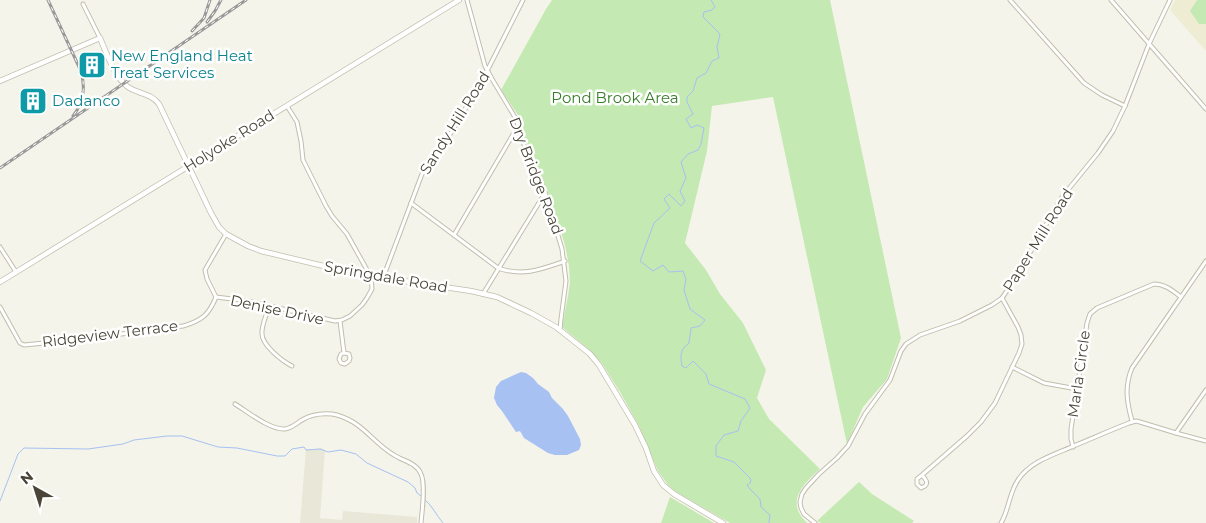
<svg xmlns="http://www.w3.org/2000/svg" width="1206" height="523" font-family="Montserrat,sans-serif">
<rect width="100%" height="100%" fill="#f5f4ea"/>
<polygon fill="#e9e7d8" points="321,448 325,450 320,518 342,520 343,511 417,517 417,523 300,523 306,449 311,450"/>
<polygon fill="#eeedd4" points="1175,0 1206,0 1206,51 1170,10"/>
<g fill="#c4e9b2">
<path d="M552 0H830L901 338 887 379 863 407 847 444 773 97 712 106 707 151 685 243 706 270 720 294 743 323 766 370 757 398 769 419 820 469C802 485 785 502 807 523H730L676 492 668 485 658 471 639 426 620 392 601 362 586 347 562 327 568 296 570 282 569 266 565 245 547 189 531 157 518 115 501 90 546 9Z"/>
<polygon points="1197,0 1206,0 1206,24 1199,24 1190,11"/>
<polygon points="859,482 872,494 914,521 912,523 821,523 817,521"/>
<polygon points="670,497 714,523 661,523"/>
</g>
<polygon fill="#a6c1f2" points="521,372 526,373 533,378 538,384 549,392 552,398 563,409 568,416 580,439 581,445 579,450 567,455 555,455 548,453 524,438 520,431 516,432 502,411 497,405 494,398 496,387 501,381"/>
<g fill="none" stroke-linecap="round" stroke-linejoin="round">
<g stroke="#a6c1f2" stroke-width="1">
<path d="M711 0 715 7 712 10 704 12 703 17 720 34 717 47 719 58 712 61 706 73 697 78 693 91 687 97V102L693 114 686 119 691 128 697 125 704 128 701 144 698 150 688 154 681 162 686 178 680 191 685 201 681 206 669 194 664 199 670 208 654 223 640 261 653 271 663 265 669 272 683 271 686 279 684 290 690 309 705 320 700 326 691 328 689 343C680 350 680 355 682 366L686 368 693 361 706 374 709 384 745 399 750 408 741 421 738 431 724 435 716 446V456L734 462 750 478 751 482 747 485 750 489 760 499 761 507 770 515 769 523"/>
<path d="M424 499C432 505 436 515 443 523"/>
<polyline points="0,501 18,454 24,448 88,449 123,444 134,440 167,436 182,436 218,447 237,448 277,456 285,456 292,449 304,447 306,450 320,449 328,452 341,450 356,454 367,463 408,482 415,488 417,493 421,496"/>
</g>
<defs>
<g id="minor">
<polyline points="467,0 485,66 492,79 516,119 526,151 542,183 562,249 566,281 561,319 560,330"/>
<polyline points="1010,0 1084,83 1102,95 1125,106"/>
<polyline points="1111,0 1206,109"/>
<polyline points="83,4 100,38"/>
<path d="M411 203 498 268C522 277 542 269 565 261"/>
<polyline points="454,235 518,126"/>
<polyline points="0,247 16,272"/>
<polyline points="383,278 422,174 446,141 460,118 487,71 523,0"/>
<polyline points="483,294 545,193"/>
<polyline points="216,297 248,301 335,321 342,320 350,316 362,305 367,298 372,289 371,277 347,234 332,216 326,206 303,160 301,141 297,122 287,106"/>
<path d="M269 306C267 314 261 326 262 334 262 345 282 361 292 366"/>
<path d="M0 307 20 343 24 345 75 340 183 326C201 321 209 315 216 297L207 279 205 270 226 234"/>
<polyline points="340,321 344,353 341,354 339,359 341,363 345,364 349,361 350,358 349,354 344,353"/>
<polyline points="1012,367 1044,383 1077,389"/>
<path d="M235 404C248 412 270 430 285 429 292 428 297 423 302 420 310 415 322 413 332 414 339 415 346 418 353 422 368 431 378 446 394 455 403 461 417 463 421 474 426 485 422 511 421 523"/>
<path d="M1132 421C1127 403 1124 387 1132 368L1206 261"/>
<polyline points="1176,433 1206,390"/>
<path d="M1073 447 1071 439V429L1087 323 1090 314 1097 308 1154 284C1165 284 1173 291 1181 297"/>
<path d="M922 475C925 479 929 482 925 486L921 488 917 484V479L922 475 967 436 981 422 995 403 1019 353 1022 344 1021 335 1018 327 1002 298"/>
<polyline points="815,523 804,514 801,508 800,502 802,494 806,488 819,474 837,458 848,446 865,414 890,380 901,351 906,344 920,335 960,321 992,305 1002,298 1013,282 1062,197 1098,153 1113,131 1125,106 1149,44 1170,0"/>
<path d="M1001 523C1009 510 1009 493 1018 480 1030 461 1056 454 1076 445 1093 438 1111 430 1129 423L1136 421 1140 422 1176 433 1206 441"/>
</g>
<g id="tertiary">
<path d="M0 81 100 38C106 52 115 78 128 87 138 94 151 93 159 104L211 213 219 227 226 234 248 246 261 251 357 274 471 291 497 297 531 313 556 327 590 354 599 365 635 425 646 448 654 471 663 485 674 494 723 523"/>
<polyline points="0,282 459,0"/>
</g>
</defs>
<use href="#minor" stroke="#c1beac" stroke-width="5"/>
<use href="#tertiary" stroke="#c1beac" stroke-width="6"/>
<use href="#minor" stroke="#fff" stroke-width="3"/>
<use href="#tertiary" stroke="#fff" stroke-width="4.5"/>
<defs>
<g id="rail">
<path d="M48 0 80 69C86 85 84 102 73 116"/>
<polyline points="207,22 215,11 221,0"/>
<polyline points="192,31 204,18 210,0"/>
<polyline points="0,168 246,0"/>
</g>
</defs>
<use href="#rail" stroke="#989898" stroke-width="3"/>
<use href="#rail" stroke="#fff" stroke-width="1" stroke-dasharray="4" stroke-linecap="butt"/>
</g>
<defs>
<symbol id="building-square" viewBox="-11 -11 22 22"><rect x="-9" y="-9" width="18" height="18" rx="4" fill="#0f9aa8" stroke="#fff"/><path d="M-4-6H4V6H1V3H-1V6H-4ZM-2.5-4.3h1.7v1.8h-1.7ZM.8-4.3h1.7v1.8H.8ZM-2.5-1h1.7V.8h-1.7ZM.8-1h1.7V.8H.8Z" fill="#fff"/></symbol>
</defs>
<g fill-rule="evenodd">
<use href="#building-square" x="76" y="49" width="32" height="32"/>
<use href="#building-square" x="17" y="85" width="32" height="32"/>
</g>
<g text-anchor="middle" stroke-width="5" stroke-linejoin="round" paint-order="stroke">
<g font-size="15" fill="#0d838f" stroke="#fff" text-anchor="start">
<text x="111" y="61">New England Heat<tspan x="111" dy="17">Treat Services</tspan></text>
<text x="52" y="106">Dadanco</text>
</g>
<g font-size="15" fill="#367d29" stroke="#fff">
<text x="615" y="103">Pond Brook Area</text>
</g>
<g font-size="15" fill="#494638" stroke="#fff">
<text transform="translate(455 123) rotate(-58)" y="5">Sandy Hill Road</text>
<text transform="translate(229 141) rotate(-32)" y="5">Holyoke Road</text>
<text transform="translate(536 176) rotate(69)" y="5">Dry Bridge Road</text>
<text transform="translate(1038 240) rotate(-58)" y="5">Paper Mill Road</text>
<text transform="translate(386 277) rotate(10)" y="5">Springdale Road</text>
<text transform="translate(277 310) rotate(12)" y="5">Denise Drive</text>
<text transform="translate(110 334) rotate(-7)" y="5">Ridgeview Terrace</text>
<text transform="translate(1079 374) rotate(-82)" y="5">Marla Circle</text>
</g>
</g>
<g transform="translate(35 488) rotate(321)" stroke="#ffffff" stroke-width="4" paint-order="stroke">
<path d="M0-4L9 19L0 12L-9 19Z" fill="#494638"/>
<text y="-8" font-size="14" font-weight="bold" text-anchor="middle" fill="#494638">N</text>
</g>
</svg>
